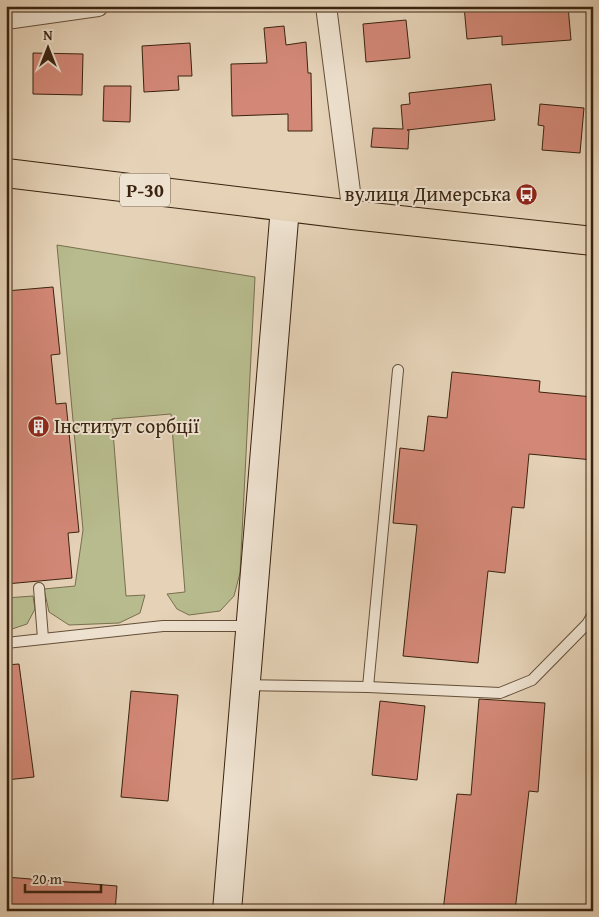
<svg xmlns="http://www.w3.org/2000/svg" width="599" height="917" font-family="'Gentium Book Plus',serif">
<rect width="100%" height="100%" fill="#e5d2b7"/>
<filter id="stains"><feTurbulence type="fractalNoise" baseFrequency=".004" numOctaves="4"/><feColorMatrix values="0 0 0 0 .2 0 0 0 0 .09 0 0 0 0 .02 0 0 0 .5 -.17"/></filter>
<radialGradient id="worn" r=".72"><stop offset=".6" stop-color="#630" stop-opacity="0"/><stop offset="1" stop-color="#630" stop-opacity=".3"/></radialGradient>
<g fill="#b7bb8d" stroke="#786f4e">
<polygon points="57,245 255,277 240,573 234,596 220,611 189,615 177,609 167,594 185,592 171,414 112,419 126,596 145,595 140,613 119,623 69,625 49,612 44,589 75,586 83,530"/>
<polygon points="33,596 35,609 27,624 6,631 6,598"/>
</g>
<g fill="#d38877" stroke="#3a230f">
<polygon points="464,6 568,6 571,40 502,45 502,36 467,39"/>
<polygon points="406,20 410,58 366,62 363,24"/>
<polygon points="284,26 286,45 306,42 308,73 311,73 312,131 288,131 288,114 232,116 231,64 267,63 264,28"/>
<polygon points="190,43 192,76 178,76 179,90 144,92 142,46"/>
<polygon points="33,53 83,54 82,95 33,94"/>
<polygon points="491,84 495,120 407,130 409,130 408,149 371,147 373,128 403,129 401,105 410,104 409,93"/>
<polygon points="104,86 131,86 130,122 103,121"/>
<polygon points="540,104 584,108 580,153 542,150 544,126 538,125"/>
<polygon points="53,287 60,354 51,355 56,404 66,403 79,532 68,533 72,578 6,584 6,446 10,446 6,412 6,291"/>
<polygon points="452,372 540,381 539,392 593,397 593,460 529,454 524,508 512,507 505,573 488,571 478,663 403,656 417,525 393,523 400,448 424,451 428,416 447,418"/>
<polygon points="19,664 34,777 6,780 6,665"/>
<polygon points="131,691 178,695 168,801 121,797"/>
<polygon points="479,699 545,703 538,792 529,791 515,911 443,911 457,794 471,795"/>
<polygon points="380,701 425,706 417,780 372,775"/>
<polygon points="6,877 117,886 115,911 6,911"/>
</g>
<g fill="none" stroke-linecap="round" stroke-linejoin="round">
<defs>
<g id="lane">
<polyline points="39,588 43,638"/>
<polyline points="6,643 163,626 249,626"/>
<polyline points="245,685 368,687 500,693 532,680 587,624 593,614"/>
<polyline points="368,687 398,370"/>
</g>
<g id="street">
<polyline points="326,6 353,215"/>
<polyline points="6,19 98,6"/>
</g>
<polyline id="secondary" points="227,911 285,207"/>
<polyline id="primary" points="6,173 353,215 593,241"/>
</defs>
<use href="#lane" stroke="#654f39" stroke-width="12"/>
<use href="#street" stroke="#654f39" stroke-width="22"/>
<use href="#secondary" stroke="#3a230f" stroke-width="30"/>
<use href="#primary" stroke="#3a230f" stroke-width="30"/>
<use href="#lane" stroke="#eee2d0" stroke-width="10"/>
<use href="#street" stroke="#eee2d0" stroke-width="20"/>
<use href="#secondary" stroke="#eee2d0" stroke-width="28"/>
<use href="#primary" stroke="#e5d2b7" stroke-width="28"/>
</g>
<defs>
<symbol id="bus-disc" viewBox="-11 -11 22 22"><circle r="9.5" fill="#8f2418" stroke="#eee2d0"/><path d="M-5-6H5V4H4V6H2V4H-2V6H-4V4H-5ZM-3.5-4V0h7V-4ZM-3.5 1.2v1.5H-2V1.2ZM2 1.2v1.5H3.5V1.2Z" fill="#fff"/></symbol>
<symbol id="building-disc" viewBox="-11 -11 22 22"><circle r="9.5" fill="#8f2418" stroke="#eee2d0"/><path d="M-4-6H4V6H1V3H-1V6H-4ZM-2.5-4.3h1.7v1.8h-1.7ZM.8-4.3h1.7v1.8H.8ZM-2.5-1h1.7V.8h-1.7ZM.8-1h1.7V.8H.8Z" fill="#fff"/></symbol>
</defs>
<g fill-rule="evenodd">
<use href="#bus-disc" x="514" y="182" width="25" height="25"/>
<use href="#building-disc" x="26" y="414" width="25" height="25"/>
</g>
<g text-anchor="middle" stroke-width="4" stroke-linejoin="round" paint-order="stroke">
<rect fill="#eee2d0" stroke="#705c49" stroke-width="1" x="120" y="173.5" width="50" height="33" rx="4"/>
<g font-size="19" font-weight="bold" fill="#3a230f">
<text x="145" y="197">Р-30</text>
</g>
<g font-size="20" fill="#3a230f" stroke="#eee2d0" text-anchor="end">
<text x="511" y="201">вулиця Димерська</text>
<text x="54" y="433" text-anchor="start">Інститут сорбції</text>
</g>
</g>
<rect width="599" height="917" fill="none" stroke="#e5d2b7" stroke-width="25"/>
<rect x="8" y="8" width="584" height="902" fill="none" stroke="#3a230f" stroke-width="2.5"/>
<rect x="12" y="12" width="574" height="892" fill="none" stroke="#3a230f"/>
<g transform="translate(48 48)" stroke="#eee2d0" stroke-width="4" paint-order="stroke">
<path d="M0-4L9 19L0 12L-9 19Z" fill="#3a230f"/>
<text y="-8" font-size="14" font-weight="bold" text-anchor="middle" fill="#3a230f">N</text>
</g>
<path d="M25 884v8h76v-8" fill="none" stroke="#3a230f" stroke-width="2.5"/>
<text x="32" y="884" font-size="15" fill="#3a230f" stroke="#eee2d0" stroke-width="4" paint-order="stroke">20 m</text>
<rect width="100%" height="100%" filter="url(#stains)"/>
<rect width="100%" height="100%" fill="url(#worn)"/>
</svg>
